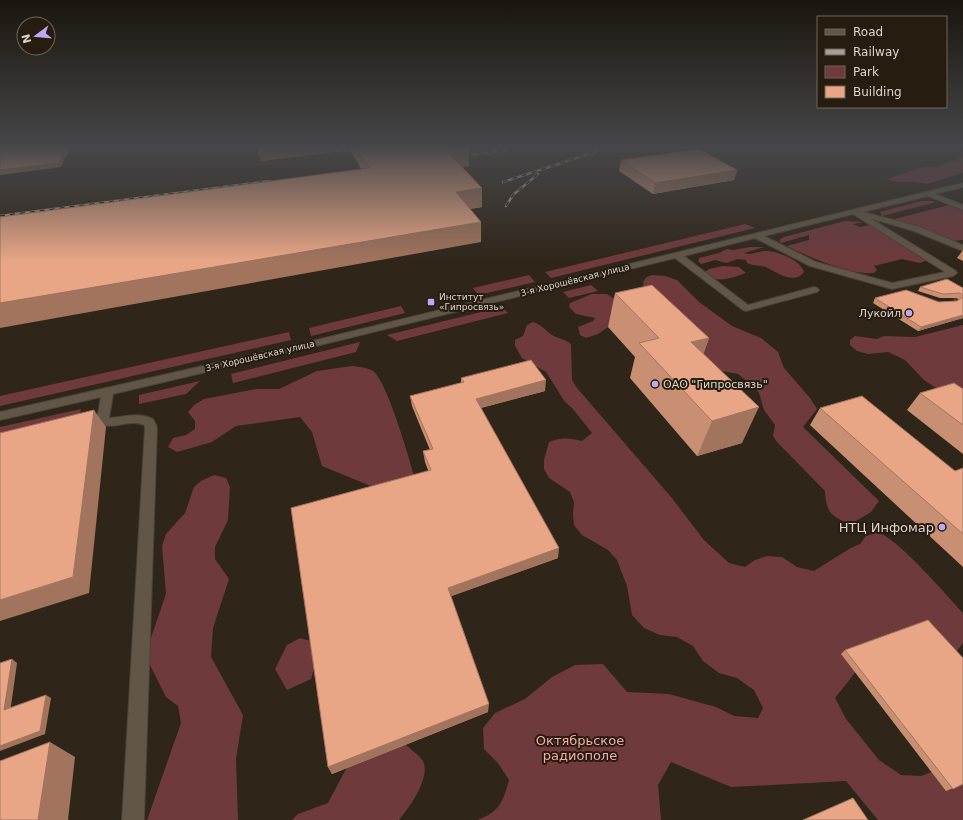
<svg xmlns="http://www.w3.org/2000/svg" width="963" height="820" font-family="'DejaVu Sans',sans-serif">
<rect width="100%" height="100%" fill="#2f2619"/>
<g fill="#6f3a3b">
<polygon points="963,157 963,173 927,184 915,182 897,182 887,179 919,168 938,166"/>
<polygon points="921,201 934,201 933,203 882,216 880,212"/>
<polygon points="949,205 963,211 963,240 952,241 891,220"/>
<path d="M845 221 863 222 853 224 860 227 870 225 924 258 925 261 920 263 902 259 874 266 877 270 874 273C852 276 807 256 787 246L809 240V235L781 243 779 240 784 237Z"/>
<polygon points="745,224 755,228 551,278 545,272"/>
<path d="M750 247H764L744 253C752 256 758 251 766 251 777 251 801 260 804 272 794 285 778 273 766 267 760 265 753 266 747 263L746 260 738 259 726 263 715 260 701 264 698 261 699 258 719 253 727 249 733 250Z"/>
<path d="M723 266 739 267 746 273C734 277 718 284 706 275L705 272 709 269Z"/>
<polygon points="529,275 535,282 478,295 473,288"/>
<path d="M652 275 665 276 677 280 699 302 732 326 761 338 778 352 784 368 810 398 817 409 803 427 879 501 871 512 851 524C831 517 826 512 825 491L777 442 773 436 775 425 764 410 759 393 755 388 738 374 722 371 682 351 644 290C642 282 644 277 652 275Z"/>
<polygon points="591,285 598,291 569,298 563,292"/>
<polygon points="592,294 607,294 616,300 611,325 598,334 586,338 580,335 578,327 593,321 595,318 576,314 569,307 570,303"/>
<polygon points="401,306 405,313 311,336 309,328"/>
<polygon points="502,307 508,313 397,341 387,335"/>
<path d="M533 322C544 326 546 332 554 336 560 339 564 339 571 344L572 380 577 388 671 497 704 540 729 563 745 567 755 560 767 556 782 557 797 567 814 571 849 549 860 544 866 536C870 535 875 533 878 533 896 536 948 597 963 613V643L940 673 858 669 835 698 846 719 879 760 901 775 921 776 963 760V820H878L846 781 731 787 671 762 658 785 661 820H477C500 812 503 801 509 780L498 763 484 749 483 728 495 713 525 699 552 677 575 665 603 664 627 692 669 694 716 707 734 716 758 718 763 708 754 690 737 678 719 673 703 661 693 646 677 637 660 635 644 628 632 615 627 586 617 560 608 550 582 535 574 525 573 513 574 502 570 492 549 478 544 469V460L549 442C561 437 570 438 582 441L592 433 573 409 565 402 546 372 522 358 515 346V340L523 336 527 325Z"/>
<polygon points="963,325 963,406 924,380 905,360 888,352 868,354 857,351 850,345 850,340 855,336 877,339 884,336 915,337"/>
<polygon points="289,332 291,340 0,406 0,396"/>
<polygon points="360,342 356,352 233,383 231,374"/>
<path d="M352 366C360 367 366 367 373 371 387 381 408 455 414 475L383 491 322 466 312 432 300 417 236 426 212 442 177 452 168 447 173 438 186 435 195 429V421L188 412 194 405 204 399 256 389H279L317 371Z"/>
<polygon points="200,381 186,394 139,404 139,395"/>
<polygon points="81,409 78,422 0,440 0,427"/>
<polygon points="214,475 226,478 230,487 228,520 215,547 215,559 229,579 213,628 211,657 243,715 236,759 238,820 147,820 181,723 178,706 166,697 145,655 166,594 162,546 166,534 185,513 194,487 201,481"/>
<polygon points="300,638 321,644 311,679 287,690 275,669 287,645"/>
<path d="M402 742C407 746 420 756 423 761 431 778 409 808 399 820H292L298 814 328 803 346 769 364 751Z"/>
</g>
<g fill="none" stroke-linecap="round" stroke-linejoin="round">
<polyline stroke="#494034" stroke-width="9" stroke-dasharray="9 4.5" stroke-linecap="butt" points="954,301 963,299"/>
<defs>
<path id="minor" d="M963 183V187L935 194 963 205V210L928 196 863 212 920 227 963 245V251L914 231 870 218 956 271 957 273 953 276 892 289 810 266 755 238 684 256 748 305 814 287 817 288 819 290 817 292 746 311 743 310 675 258 304 349 113 394 109 418C125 417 138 412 153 419L157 427 144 820H122L145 427 144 425C130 419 116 429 102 425L97 419 101 397 0 420V412L304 343ZM853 214 945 272 892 283 816 262 764 236Z"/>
</defs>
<use href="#minor" stroke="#4a4238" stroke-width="2"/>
<use href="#minor" fill="#615647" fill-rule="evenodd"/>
<defs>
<g id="rail">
<polyline points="458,157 526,147"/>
<polyline points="503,182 610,147"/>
<polyline points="506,206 513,195 538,174"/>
<polyline points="0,216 269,181"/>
</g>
</defs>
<use href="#rail" stroke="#a79f96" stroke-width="2.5"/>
<use href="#rail" stroke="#261c0f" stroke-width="1.5" stroke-dasharray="5" stroke-linecap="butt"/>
</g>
<g fill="#c88f73">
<polygon points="257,147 466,147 469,166 463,167 482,207 470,209 481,222 481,242 361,169 350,150 261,161"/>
<polygon points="621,160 737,170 734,180 653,194 619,171"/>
<polygon points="963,250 963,261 957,258"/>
<polygon points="920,287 963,288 963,318 918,331 873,303 875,298 939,302 957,301 959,300 957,298 940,298 918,291"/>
<polygon points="615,293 709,338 703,354 742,443 697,456 630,378 635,357 608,327"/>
<polygon points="461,378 545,391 481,408 558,558 451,596 488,712 332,774 328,767 428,470 425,462 423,451 430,450 412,406 410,396 461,383"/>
<polygon points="963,389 963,454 907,410 920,393"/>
<polygon points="820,408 955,471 963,468 963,567 810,425"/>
<polygon points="845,650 963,784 946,791 841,654"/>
</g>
<g fill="#a2745e">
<polygon points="67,147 71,147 61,167 0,175 0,170"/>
<polygon points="257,147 350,147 350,150 261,161"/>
<polygon points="469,149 469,166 449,169 448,152"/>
<polygon points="737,170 734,180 653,194 655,183"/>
<polygon points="482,188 482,207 457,211 456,192"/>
<polygon points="481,222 481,242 0,328 0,303"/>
<polygon points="963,315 963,318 918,331 921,327"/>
<polygon points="709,338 697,373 691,342"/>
<polygon points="546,380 545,391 476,409 476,399"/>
<polygon points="759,407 742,443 697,456 712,421"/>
<polygon points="94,410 106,427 89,593 0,621 0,600"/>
<polygon points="559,548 558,558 449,597 448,588"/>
<polygon points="12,659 17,663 10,713 4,710"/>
<polygon points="46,695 51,698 45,734 0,751 0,746"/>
<polygon points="489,704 488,712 332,774 328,767"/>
<polygon points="50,742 75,757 68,820 38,820"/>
</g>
<g fill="#e8a686" stroke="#a2745e">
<polygon points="0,147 67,147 59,163 0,170"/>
<polygon points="356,147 466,147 469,149 448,152 482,188 456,192 481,222 0,303 0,217 369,168"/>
<polygon points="699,149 737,170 655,183 621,160"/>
<polygon points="947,279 963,288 963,296 960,293 943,294 920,287"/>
<polygon points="652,285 709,338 691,342 759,407 712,421 639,343 659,338 615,293"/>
<polygon points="906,290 939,302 957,301 963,297 963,315 921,327 875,298"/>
<polygon points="531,360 546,380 476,399 559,548 448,588 489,704 328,767 291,508 431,470 423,451 433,449 410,396 464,382 461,378"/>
<polygon points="954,383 963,389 963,425 920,393"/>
<polygon points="862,396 955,471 963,468 963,534 820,408"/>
<polygon points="94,410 73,577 0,600 0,433"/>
<polygon points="928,620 963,658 963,784 953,789 845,650"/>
<polygon points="12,659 4,710 46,695 40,731 0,746 0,663"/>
<polygon points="50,742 38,820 0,820 0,761"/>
<polygon points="853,798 868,820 803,820"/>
</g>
<linearGradient id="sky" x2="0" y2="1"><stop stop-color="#1a150e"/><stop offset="0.56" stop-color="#474749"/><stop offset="1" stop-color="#474749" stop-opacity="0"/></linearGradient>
<rect width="963" height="262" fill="url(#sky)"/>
<g fill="#bfa9f4" stroke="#261c0f" stroke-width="1.5">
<rect x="427" y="298" width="8" height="8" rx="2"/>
<circle cx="909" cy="313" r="4"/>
<circle cx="655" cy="384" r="4"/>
<circle cx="942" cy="527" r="4"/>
</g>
<g text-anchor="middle" stroke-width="4" stroke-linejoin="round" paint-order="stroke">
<g font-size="9" fill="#dcd5cd" stroke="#261c0f">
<text transform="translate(575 280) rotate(-14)" y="3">3-я Хорошёвская улица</text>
<text transform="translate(260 356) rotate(-13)" y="3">3-я Хорошёвская улица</text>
</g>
<g font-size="9" fill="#dcd5cd" stroke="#261c0f" text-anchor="start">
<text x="439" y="300">Институт<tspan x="439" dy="10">«Гипросвязь»</tspan></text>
</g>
<g font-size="11" fill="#dcd5cd" stroke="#261c0f" text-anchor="end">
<text x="901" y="317">Лукойл</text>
<text x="663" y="388" text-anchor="start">ОАО "Гипросвязь"</text>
</g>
<g font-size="13" fill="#dcd5cd" stroke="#261c0f" text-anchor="end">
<text x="934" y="532">НТЦ Инфомар</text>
</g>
<g font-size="13" fill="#f8a8a7" stroke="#261c0f">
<text x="580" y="745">Октябрьское<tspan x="580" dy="15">радиополе</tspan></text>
</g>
</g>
<rect x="817" y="16" width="130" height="92" fill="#261c0f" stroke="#6f665b"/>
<rect x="825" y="29" width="20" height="6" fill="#615647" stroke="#6f665b"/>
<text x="853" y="36" font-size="12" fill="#dcd5cd">Road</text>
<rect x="825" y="49" width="20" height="6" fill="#a79f96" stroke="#6f665b"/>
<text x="853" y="56" font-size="12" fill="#dcd5cd">Railway</text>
<rect x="825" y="66" width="20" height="12" fill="#6f3a3b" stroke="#6f665b"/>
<text x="853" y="76" font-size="12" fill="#dcd5cd">Park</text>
<rect x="825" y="86" width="20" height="12" fill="#e8a686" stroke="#6f665b"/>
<text x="853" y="96" font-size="12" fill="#dcd5cd">Building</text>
<g transform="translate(36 36) rotate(254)"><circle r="19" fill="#261c0f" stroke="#6f665b"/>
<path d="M0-3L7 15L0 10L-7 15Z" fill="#bfa9f4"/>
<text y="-6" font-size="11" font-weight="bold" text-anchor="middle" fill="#dcd5cd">N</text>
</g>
</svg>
